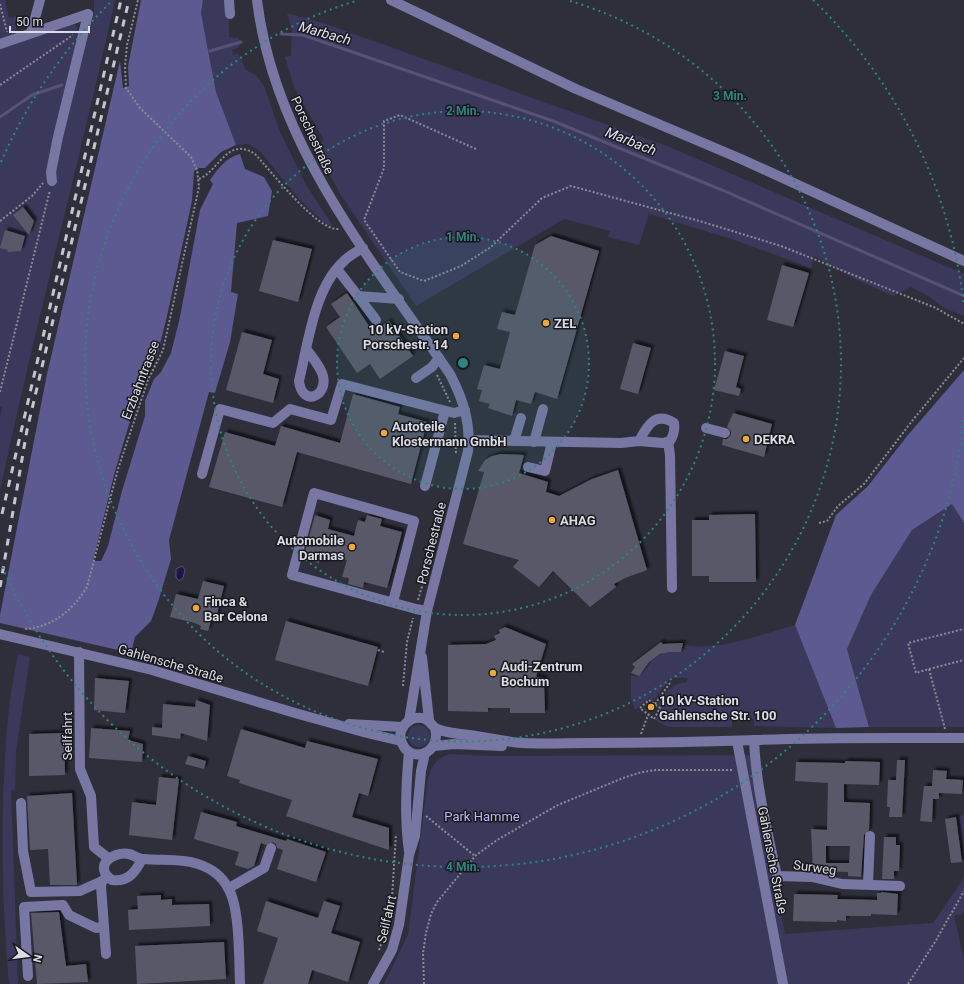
<svg xmlns="http://www.w3.org/2000/svg" width="964" height="984" font-family="Roboto,sans-serif">
<defs>
<filter id="shadow"><feDropShadow dx="3" dy="-3" stdDeviation="1" flood-color="#0009"/></filter>
</defs>
<rect width="100%" height="100%" fill="#2f2f3c"/>
<g fill="#3b395b">
<polygon points="0,0 5,0 9,18 18,16 15,34 0,40"/>
<path d="M94 0H115C79 164 35 326 0 490V418L2 407 0 406V49L71 22 77 27 78 36 69 71H78L94 11Z"/>
<polygon points="203,0 228,0 229,37 238,38 241,42 238,48 232,50 233,55 238,53 246,70 256,75 264,86 280,132 306,185 333,226 327,225 300,200 259,150 248,144 236,145 216,92 201,13"/>
<polygon points="287,13 323,23 667,146 964,274 964,316 942,307 930,297 911,287 893,296 851,277 814,256 811,268 735,240 649,214 639,245 608,237 610,231 564,219 416,306 341,195 316,150 321,146 323,138 294,87 285,57 291,56 292,30"/>
<polygon points="952,504 964,523 964,727 869,727 847,649 871,595 912,530"/>
<path d="M795 625 836 728 754 726V719H732V727H668L655 720 661 707 658 704C667 691 671 684 687 682V678H670L653 701 649 698 635 710 631 699V675L638 677C647 660 662 649 683 652L685 645C717 652 763 634 795 625Z"/>
<path d="M18 654 30 657 16 751 15 790H11L18 984H9C1 896 0 806 8 717 10 696 14 675 18 654Z"/>
<circle cx="419" cy="736" r="11"/>
<path d="M451 754 490 756 751 755 769 862 785 934 933 923 964 878V911L962 914 954 916 964 960V984H384L408 935 428 779C432 765 436 758 451 754Z"/>
<polygon points="964,814 964,854 959,817"/>
</g>
<g fill="#5d5991">
<path d="M141 0H203L201 13 216 92 236 145 221 152 205 168H199L194 171 192 201 167 316 158 352 148 371 133 411 115 471 93 561H101L108 546 122 491 145 416V401L154 379 161 372 171 353 180 317 200 210 213 184 210 180C218 169 225 158 240 154L245 169 264 177 272 191 268 216 237 223 231 292 238 294 230 342 215 393 209 392 169 540 171 559 158 602 151 621 135 637 131 653 0 623V615L47 374 120 61 123 88 129 86 128 66Z"/>
<polygon points="964,370 964,523 952,504 912,530 871,595 847,649 869,727 836,728 795,625 836,515 868,486 908,435"/>
</g>
<polygon fill="#1e1646" stroke="#575175" points="182,566 185,570 183,578 179,581 176,577 176,569"/>
<g fill="none" stroke-linecap="round" stroke-linejoin="round">
<g stroke="#575175" stroke-width="3">
<polyline points="281,34 303,35 553,121 722,190 964,296"/>
<polyline points="210,51 241,42"/>
<polyline points="0,117 32,95 62,85"/>
</g>
</g>
<g fill="#585867" fill-rule="evenodd" filter="url(#shadow)">
<polygon points="23,207 34,221 29,235 13,215"/>
<polygon points="5,230 25,236 21,251 7,252 8,250 0,248"/>
<polygon points="551,236 599,251 557,399 535,392 531,404 516,400 512,416 488,408 490,404 479,401 482,390 477,389 484,365 500,369 510,332 497,329 502,312 515,315 535,245"/>
<polygon points="273,240 312,249 298,302 259,291"/>
<polygon points="782,265 809,273 793,327 767,320"/>
<polygon points="347,293 373,332 389,321 413,356 380,379 370,364 357,373 326,327 340,317 331,304"/>
<polygon points="242,332 272,340 263,374 279,379 273,403 226,390"/>
<polygon points="633,343 651,348 638,394 620,389"/>
<polygon points="725,351 744,356 736,387 741,389 739,396 714,390"/>
<polygon points="353,394 400,407 398,414 427,422 411,484 297,452 282,507 209,487 225,432 275,446 281,426 340,443"/>
<polygon points="733,413 772,424 764,457 722,445 723,439 727,439 731,435 731,431 727,427"/>
<polygon points="501,454 524,455 519,473 548,482 546,492 559,496 592,479 618,470 647,570 625,578 614,584 616,587 590,607 553,571 539,587 513,567 519,560 463,544 484,472 478,471 485,460 492,456"/>
<polygon points="755,514 756,582 709,582 709,576 692,576 692,520 709,520 709,515"/>
<polygon points="315,515 330,520 328,529 354,536 358,520 365,522 367,515 382,519 380,526 402,532 387,588 364,582 363,588 348,584 349,578 342,577 347,560 321,553 319,563 303,559"/>
<polygon points="203,581 224,586 216,618 212,617 208,631 200,629 201,626 195,623 170,617 176,594 198,599"/>
<polygon points="286,621 378,647 368,686 275,660"/>
<polygon points="505,627 546,644 536,677 544,678 545,713 510,713 510,708 488,708 488,712 448,711 448,645 486,644 496,640 494,636 500,633 499,630"/>
<polygon points="661,642 663,644 683,643 681,652 670,652 660,654 649,662 639,676 631,673 635,667 632,664"/>
<polygon points="95,678 129,681 125,713 94,710"/>
<polygon points="196,700 210,705 207,741 181,733 180,739 152,735 152,727 162,728 163,704 195,707"/>
<polygon points="91,728 130,731 128,740 143,744 142,762 89,758"/>
<polygon points="241,729 305,748 307,741 378,759 368,796 359,793 352,817 389,828 389,850 286,816 292,800 239,783 240,780 227,776"/>
<polygon points="64,733 65,775 29,776 29,734"/>
<polygon points="188,756 206,761 204,769 185,764"/>
<polygon points="897,760 905,760 902,817 889,817 890,807 887,807 888,780 896,780"/>
<path d="M845 761 880 762 879 785 844 784V802L870 803 869 830 864 835 861 877 848 876V872L813 871 811 829 827 830 828 783 795 781 796 762 845 763ZM826 846H850L849 863H826Z"/>
<polygon points="933,770 947,771 946,779 963,780 962,794 939,793 939,799 933,799 932,822 920,821 924,786 932,786"/>
<polygon points="159,777 179,779 172,840 129,835 132,802 156,805"/>
<polygon points="72,793 77,885 50,885 48,849 30,850 27,796"/>
<polygon points="201,812 237,822 236,826 286,841 287,839 326,852 316,882 277,869 283,850 277,848 276,844 273,842 266,845 261,843 254,866 248,869 235,865 239,852 194,839"/>
<polygon points="956,817 962,862 951,863 945,819"/>
<polygon points="884,837 896,837 896,845 900,845 899,871 894,871 894,879 882,879"/>
<polygon points="881,892 898,894 897,915 871,914 871,916 846,916 846,921 837,920 837,922 793,921 794,894 838,895 837,899 877,900 877,893 881,893"/>
<polygon points="161,895 161,900 172,899 172,905 209,904 210,926 129,930 128,910 138,909 137,896"/>
<polygon points="266,901 318,918 324,901 340,906 331,933 360,942 348,982 312,970 308,984 263,984 278,938 257,931"/>
<polygon points="59,912 66,966 86,964 88,982 37,984 31,913"/>
<polygon points="224,942 226,979 137,984 135,946"/>
</g>
<g fill="none" stroke-linecap="round" stroke-linejoin="round">
<g stroke="#8a8a95" stroke-width="2" stroke-dasharray="2 2" stroke-linecap="butt">
<polyline points="0,4 7,32"/>
<polyline points="0,85 73,35"/>
<polyline points="476,149 400,115 384,121 384,168 364,220 400,272 424,281 461,266 491,247 542,198 571,186 703,222 781,246 936,308 964,324"/>
<path d="M199 179C220 170 227 136 255 154 271 171 318 232 339 229"/>
<polyline points="0,221 32,196 43,183"/>
<polyline points="437,375 450,402"/>
<polyline points="0,392 50,190"/>
<polyline points="455,423 456,453"/>
<polyline points="819,523 827,521 838,506 864,484 912,421 964,358"/>
<polyline points="418,600 423,583"/>
<path d="M25 629C53 627 73 610 87 587L118 469 148 380 163 350 199 187 197 170 191 157 140 108 126 88 125 66 127 45 138 0"/>
<polyline points="378,650 384,652"/>
<polyline points="929,669 964,660"/>
<polyline points="403,686 407,642 413,618"/>
<polygon points="649,700 660,708 654,719 640,708"/>
<polyline points="655,704 670,683"/>
<polyline points="945,729 929,669 916,673 908,643 964,629"/>
<polyline points="641,734 648,715"/>
<polyline points="426,816 475,856"/>
<polyline points="392,898 396,834"/>
<polyline points="379,950 383,939"/>
<polyline points="424,984 423,953 426,933 431,914 437,902 475,856 497,840 558,805 623,778 642,772 656,770 733,770"/>
<polyline points="908,984 935,942 964,891"/>
</g>
<g stroke="#7877a3" stroke-width="10">
<polyline points="229,0 230,14"/>
<path d="M257 0C274 143 371 259 450 374 463 399 471 423 468 451L427 611 409 721"/>
<polyline points="391,0 576,89 741,159 964,261"/>
<polyline points="31,33 40,0"/>
<polyline points="0,44 88,14"/>
<polyline points="52,181 51,172 58,137 88,14"/>
<polyline points="337,269 358,296"/>
<polyline points="376,320 358,296 399,299"/>
<path d="M307 350C312 357 321 367 323 376 328 397 302 407 299 381 308 344 314 289 343 262 348 256 356 252 363 248"/>
<polyline points="416,378 432,367 439,358"/>
<polyline points="706,428 725,433"/>
<path d="M469 440 621 443 639 441 663 443 670 441C674 435 675 430 674 423 655 411 647 426 639 441"/>
<polyline points="514,441 521,418"/>
<polyline points="534,442 543,409"/>
<polyline points="668,442 670,455 672,588"/>
<polyline points="528,467 545,471 552,442"/>
<polyline points="202,474 220,409 273,423 290,409 331,420 342,384 454,413 465,410"/>
<polyline points="425,486 445,411"/>
<polyline points="393,602 414,521 314,493 292,575 416,609 427,611"/>
<polyline points="0,634 152,670 295,713 367,733 401,741"/>
<polyline points="79,652 80,769 91,796 94,847 108,858"/>
<polyline points="422,657 429,720"/>
<polyline points="349,724 403,727"/>
<path d="M435 728C442 753 411 765 402 743 396 730 408 716 422 718 430 719 431 726 437 729 447 733 458 734 469 735 487 737 505 742 523 743 545 744 567 743 588 743 644 743 700 742 757 740 826 737 895 738 964 738"/>
<path d="M754 740C756 785 767 831 777 876L812 877 842 884 900 886"/>
<polyline points="737,741 783,984"/>
<polyline points="434,746 454,744 502,746"/>
<polyline points="21,803 23,851 31,892 80,891 102,881"/>
<path d="M409 851C404 818 406 784 409 752"/>
<path d="M142 859C135 873 128 882 112 880 93 867 111 851 129 854 134 855 138 859 143 859 162 861 179 858 198 864 210 868 222 876 228 888 240 907 239 960 240 984"/>
<polyline points="868,884 870,836"/>
<polyline points="229,888 264,868 271,848"/>
<polyline points="106,954 101,886 102,881 106,878"/>
<polyline points="28,976 24,907 63,905 69,915 96,928 103,927"/>
<polyline points="373,984 392,950 399,925 409,855 415,836 421,771 425,753"/>
</g>
<g stroke="#c5c5ce" stroke-width="3" stroke-dasharray="7 7" stroke-linecap="butt">
<polyline points="2,514 121,0"/>
<polyline points="0,587 27,430 129,0"/>
</g>
</g>
<circle cx="463" cy="363" r="126" fill="#2e8580" fill-opacity=".12"/>
<g fill="none" stroke="#2e8580" stroke-width="2" stroke-dasharray="2 4">
<circle cx="463" cy="363" r="126"/>
<circle cx="463" cy="363" r="252"/>
<path d="M570 1A378 378 0 1 1 356 1"/>
<path d="M964 420A504 504 0 0 1 1 564M1 162A504 504 0 0 1 113 0M813 0A504 504 0 0 1 964 306"/>
</g>
<g fill="#eca93a" stroke="#18181e" stroke-width="1.5">
<circle cx="546" cy="323" r="4"/>
<circle cx="456" cy="336" r="4"/>
<circle cx="384" cy="433" r="4"/>
<circle cx="746" cy="439" r="4"/>
<circle cx="552" cy="520" r="4"/>
<circle cx="352" cy="547" r="4"/>
<circle cx="196" cy="608" r="4"/>
<circle cx="493" cy="673" r="4"/>
<circle cx="651" cy="707" r="4"/>
</g>
<g text-anchor="middle" stroke-width="3" stroke-linejoin="round" paint-order="stroke">
<g font-size="13" fill="#dcdce4" stroke="#18181e">
<text transform="translate(313 135) rotate(65)" y="5">Porschestraße</text>
<text transform="translate(140 380) rotate(-69)" y="5">Erzbahntrasse</text>
<text transform="translate(431 543) rotate(-76)" y="5">Porschestraße</text>
<text transform="translate(171 663) rotate(16)" y="5">Gahlensche Straße</text>
<text transform="translate(67 736) rotate(-90)" y="5">Seilfahrt</text>
<text transform="translate(773 860) rotate(79)" y="5">Gahlensche Straße</text>
<text transform="translate(815 867) rotate(8)" y="5">Surweg</text>
<text transform="translate(386 919) rotate(-77)" y="5">Seilfahrt</text>
</g>
<g font-size="13" font-weight="bold" fill="#dcdce4" stroke="#18181e" text-anchor="start">
<text x="554" y="328">ZEL</text>
<text x="448" y="334" text-anchor="end">10 kV-Station<tspan x="448" dy="15">Porschestr. 14</tspan></text>
<text x="392" y="431">Autoteile<tspan x="392" dy="15">Klostermann GmbH</tspan></text>
<text x="754" y="444">DEKRA</text>
<text x="560" y="525">AHAG</text>
<text x="344" y="545" text-anchor="end">Automobile<tspan x="344" dy="15">Darmas</tspan></text>
<text x="204" y="606">Finca &amp;<tspan x="204" dy="15">Bar Celona</tspan></text>
<text x="501" y="671">Audi-Zentrum<tspan x="501" dy="15">Bochum</tspan></text>
<text x="659" y="705">10 kV-Station<tspan x="659" dy="15">Gahlensche Str. 100</tspan></text>
</g>
<g font-size="13" fill="#b9b8fa" stroke="#18181e">
<text x="482" y="821">Park Hamme</text>
</g>
<g font-size="14" font-style="italic" fill="#e0e0f1" stroke="#18181e">
<text transform="translate(325 33) rotate(16)" y="5">Marbach</text>
<text transform="translate(631 141) rotate(22)" y="5">Marbach</text>
</g>
</g>
<circle cx="463" cy="363" r="6" fill="#2e8580" stroke="#18181e" stroke-width="2"/>
<g font-size="12" text-anchor="middle" font-weight="bold" fill="#2e8580" stroke="#18181e" stroke-width="3" stroke-linejoin="round" paint-order="stroke">
<text x="730" y="100">3 Min.</text>
<text x="463" y="115">2 Min.</text>
<text x="463" y="241">1 Min.</text>
<text x="463" y="871">4 Min.</text>
</g>
<g transform="translate(28 956) rotate(104)" stroke="#18181e" stroke-width="3" paint-order="stroke">
<path d="M0-3L7 15L0 10L-7 15Z" fill="#dcdce4"/>
<text y="-6" font-size="11" font-weight="bold" text-anchor="middle" fill="#dcdce4">N</text>
</g>
<path d="M10 26v6h79v-6" fill="none" stroke="#dcdce4" stroke-width="2"/>
<text x="16" y="26" font-size="12" fill="#dcdce4" stroke="#18181e" stroke-width="3" paint-order="stroke">50 m</text>
</svg>
